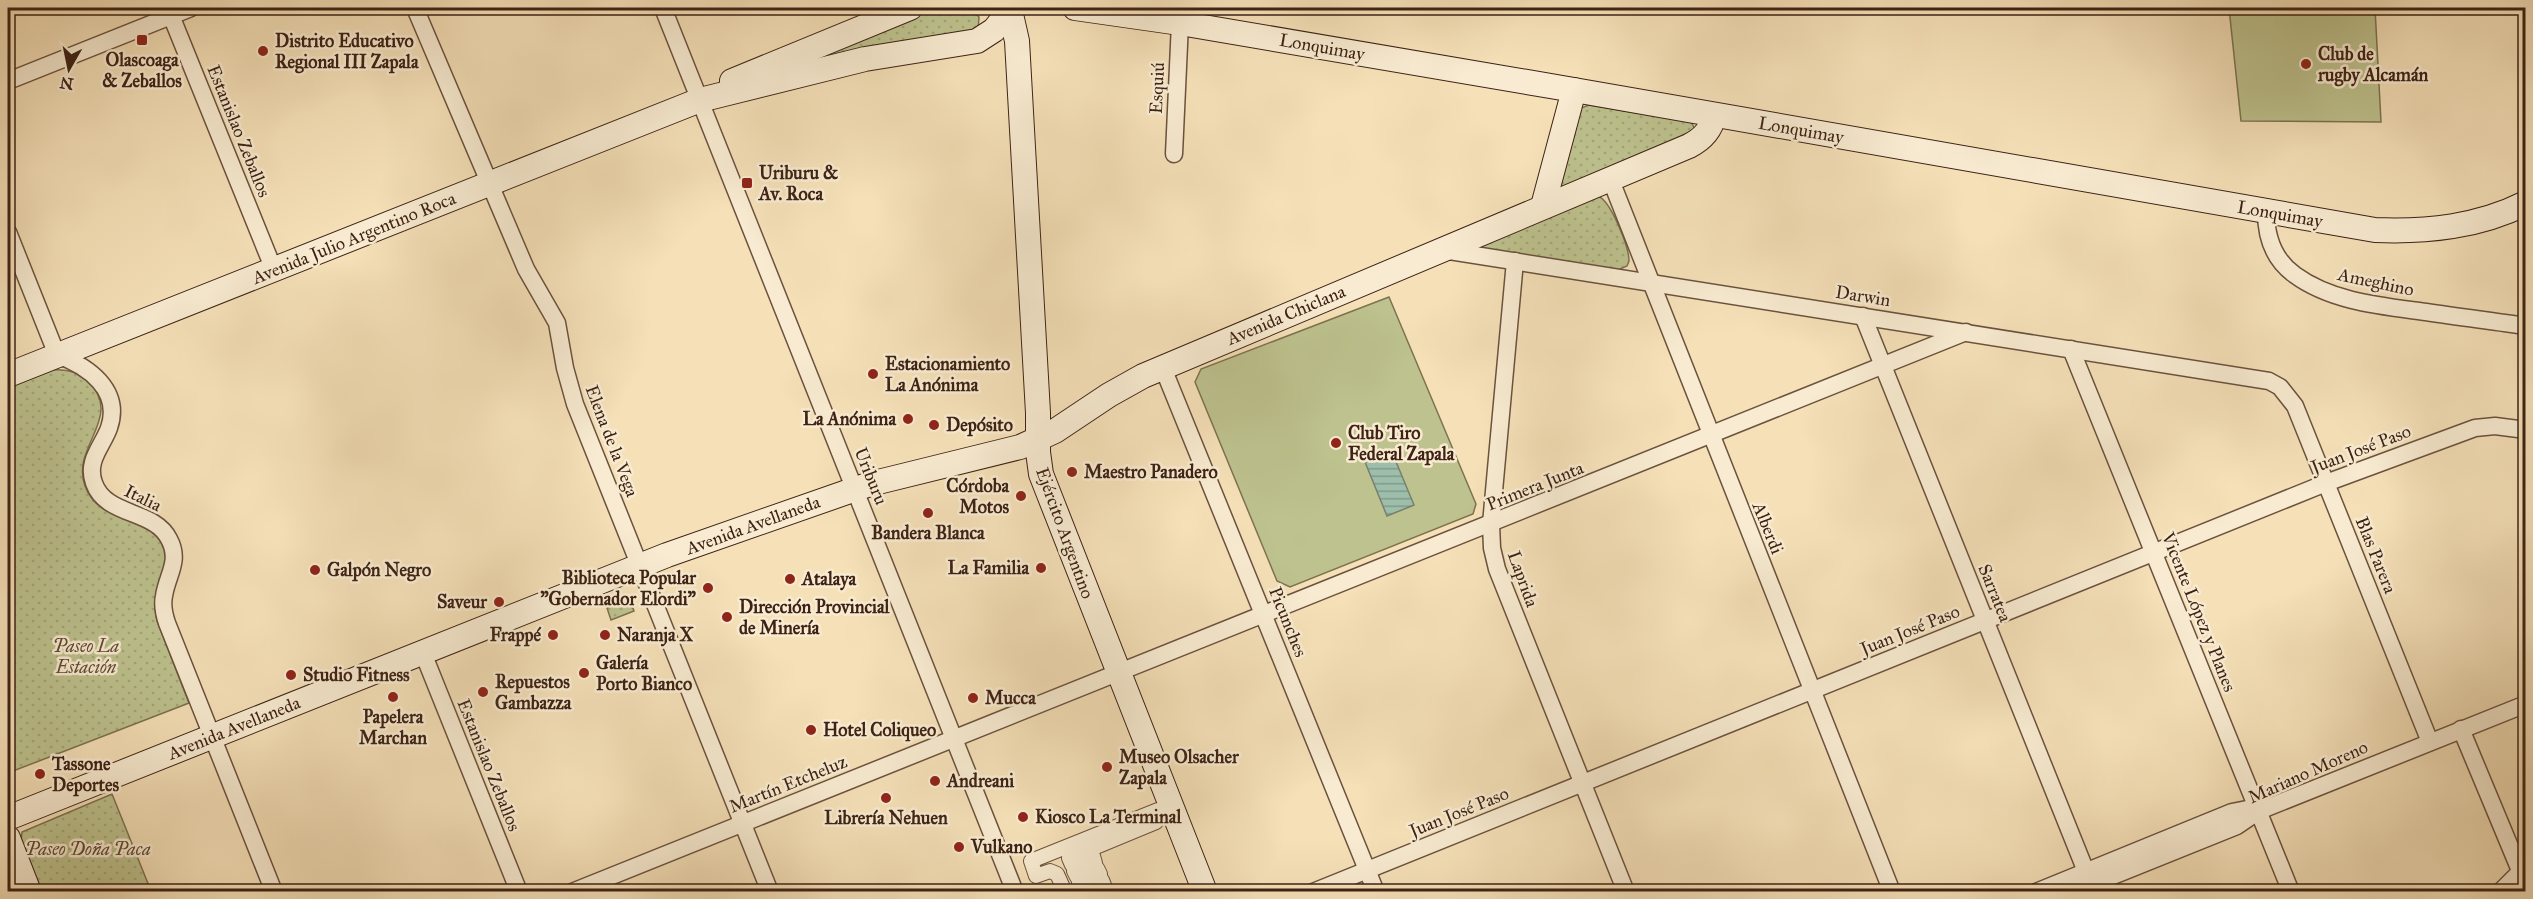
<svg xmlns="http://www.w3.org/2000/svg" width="2533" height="899" font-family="'IM FELL Great Primer',serif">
<defs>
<pattern id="park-dots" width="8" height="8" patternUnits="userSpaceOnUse" patternTransform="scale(1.5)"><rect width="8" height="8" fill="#bdc28e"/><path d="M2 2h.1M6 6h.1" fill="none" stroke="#a3a67a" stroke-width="1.8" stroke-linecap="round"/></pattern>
<pattern id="water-rules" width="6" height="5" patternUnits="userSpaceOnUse" patternTransform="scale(1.5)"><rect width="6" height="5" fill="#9dbeaa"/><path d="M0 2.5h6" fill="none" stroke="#819a89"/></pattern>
</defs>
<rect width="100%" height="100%" fill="#f5e0b8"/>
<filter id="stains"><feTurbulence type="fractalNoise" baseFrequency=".00333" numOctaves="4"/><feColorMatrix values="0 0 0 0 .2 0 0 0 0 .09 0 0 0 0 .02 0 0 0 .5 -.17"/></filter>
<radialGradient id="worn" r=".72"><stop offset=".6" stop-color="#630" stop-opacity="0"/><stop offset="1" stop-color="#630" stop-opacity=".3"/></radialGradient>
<g fill="url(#park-dots)" stroke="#7d7252" stroke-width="1.5">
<polygon points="927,8 970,8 979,17 978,31 765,73"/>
<polygon points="1589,105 1691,122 1695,129 1693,131 1560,188 1581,108"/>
<path d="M1598 196C1611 201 1629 247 1629 261L1627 266 1618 270 1481 249V246Z"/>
<path d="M53 370C66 369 77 371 87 380 126 417 70 446 85 486 99 525 148 514 163 546 173 567 149 592 157 621L189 703 8 773V388Z"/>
<polygon points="620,603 633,608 634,611 611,620 607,608"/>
<polygon points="112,794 151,891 42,891 21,841 22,832"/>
</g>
<g fill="#bdc28e" stroke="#7d7252" stroke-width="1.5">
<polygon points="2229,8 2375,8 2381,122 2241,121"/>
<polygon points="1389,297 1476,504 1473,514 1290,587 1277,581 1195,382 1201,369"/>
</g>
<polygon fill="url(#water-rules)" stroke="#77806e" stroke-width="1.5" points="1392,452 1414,505 1387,516 1365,462"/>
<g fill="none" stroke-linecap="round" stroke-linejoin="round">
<defs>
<polyline id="pedestrian" points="1065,892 1057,874 1050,871 1036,876 1031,861 1158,810 1158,818 1156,822 1069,858 1072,865 1093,856 1095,863 1074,871 1077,877 1097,868 1100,874 1079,882 1081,888 1102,880 1104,885 1089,892"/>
<g id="minor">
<polyline points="168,8 274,270"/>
<polyline points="415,8 526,269 557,323 565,368 575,404 770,892"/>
<polyline points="663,8 1015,892"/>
<polyline points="8,81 191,8"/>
<polyline points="1174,154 1180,23"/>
<polyline points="1610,178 1892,892"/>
<path d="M2266 212C2266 237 2274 260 2295 275 2332 302 2382 306 2426 312 2459 317 2492 321 2526 326"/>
<path d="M8 232 57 355C88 366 122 390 109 428 102 447 86 461 94 483 106 517 154 509 169 539 181 561 167 575 164 596 162 605 164 614 167 623L274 892"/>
<polyline points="1443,250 2269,381 2280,387 2295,406 2430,742"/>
<polyline points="1515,261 1491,524 1492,548 1497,569 1626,892"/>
<polyline points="1863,316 2091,884"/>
<polyline points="2071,349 2291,892"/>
<polyline points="1163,368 1376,892"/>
<polyline points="423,653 519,892"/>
<polyline points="2461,729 2526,885"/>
<polyline points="572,892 1966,332"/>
<polyline points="1313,892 2326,483 2475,428 2495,426 2526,430"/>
<polyline points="2036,892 2232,812 2247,809 2259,811"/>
<polyline points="2073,892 2237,826 2259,811 2526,704"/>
<polyline points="2500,892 2520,872"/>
</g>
<g id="secondary">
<path d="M1075 8 1180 23 1574 90 2375 230C2427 232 2478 227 2526 203"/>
<polyline points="1010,10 1017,41 1038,413 1038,452 1041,474 1205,892"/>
<polyline points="732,81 910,8"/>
<polyline points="1543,206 1574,90"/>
<polyline points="8,375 700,100 865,59 977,41 994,30 1010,10"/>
<path d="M8 818 667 555 870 484 1020 447 1055 431 1109 395 1143 376 1689 146C1703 139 1711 130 1714 115"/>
<polyline points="8,838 29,892"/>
</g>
</defs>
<use href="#pedestrian" stroke="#6b523e" stroke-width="16"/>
<use href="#minor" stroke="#6b523e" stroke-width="19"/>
<use href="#secondary" stroke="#3d2215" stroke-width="26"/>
<use href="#pedestrian" stroke="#f8ebd1" stroke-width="14"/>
<use href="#minor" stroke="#f8ebd1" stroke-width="16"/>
<use href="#secondary" stroke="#f8ebd1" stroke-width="24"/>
</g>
<g fill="#8f2418" stroke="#f8ebd1" stroke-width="2">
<rect x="136" y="34" width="12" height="12" rx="3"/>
<circle cx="263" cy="51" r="6"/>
<circle cx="2306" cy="64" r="6"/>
<rect x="741" y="177" width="12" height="12" rx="3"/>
<circle cx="873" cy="374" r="6"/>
<circle cx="908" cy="419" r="6"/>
<circle cx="934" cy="425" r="6"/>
<circle cx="1336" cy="443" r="6"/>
<circle cx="1072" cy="472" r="6"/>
<circle cx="1021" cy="496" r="6"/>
<circle cx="928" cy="513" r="6"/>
<circle cx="1041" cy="568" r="6"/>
<circle cx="315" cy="570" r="6"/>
<circle cx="790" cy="579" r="6"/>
<circle cx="708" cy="588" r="6"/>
<circle cx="499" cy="602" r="6"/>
<circle cx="727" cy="617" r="6"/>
<circle cx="553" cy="635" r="6"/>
<circle cx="605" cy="635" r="6"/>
<circle cx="584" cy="673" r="6"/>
<circle cx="291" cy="675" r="6"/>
<circle cx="483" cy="692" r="6"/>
<circle cx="393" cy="697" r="6"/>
<circle cx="973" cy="698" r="6"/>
<circle cx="811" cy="730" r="6"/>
<circle cx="1107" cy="767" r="6"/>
<circle cx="40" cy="774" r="6"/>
<circle cx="935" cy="781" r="6"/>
<circle cx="886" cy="798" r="6"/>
<circle cx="1023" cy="817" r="6"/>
<circle cx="959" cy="847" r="6"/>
</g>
<g text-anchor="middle" stroke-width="5" stroke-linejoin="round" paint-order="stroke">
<g font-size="18" font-weight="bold" fill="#3d2215" stroke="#f8ebd1" text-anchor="start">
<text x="275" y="47">Distrito Educativo<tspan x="275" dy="21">Regional III Zapala</tspan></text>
<text x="2318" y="60">Club de<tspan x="2318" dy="21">rugby Alcamán</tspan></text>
<text x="142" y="66" text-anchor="middle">Olascoaga<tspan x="142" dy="21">&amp; Zeballos</tspan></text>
<text x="759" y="179">Uriburu &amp;<tspan x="759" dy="21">Av. Roca</tspan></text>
<text x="885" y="370">Estacionamiento<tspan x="885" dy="21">La Anónima</tspan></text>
<text x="896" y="425" text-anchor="end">La Anónima</text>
<text x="946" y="431">Depósito</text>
<text x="1348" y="439">Club Tiro<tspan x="1348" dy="21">Federal Zapala</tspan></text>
<text x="1084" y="478">Maestro Panadero</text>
<text x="1009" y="492" text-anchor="end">Córdoba<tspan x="1009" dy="21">Motos</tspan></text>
<text x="928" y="539" text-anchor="middle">Bandera Blanca</text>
<text x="1029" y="574" text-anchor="end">La Familia</text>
<text x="327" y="576">Galpón Negro</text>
<text x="696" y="584" text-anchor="end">Biblioteca Popular<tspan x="696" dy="21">"Gobernador Elordi"</tspan></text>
<text x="802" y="585">Atalaya</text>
<text x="487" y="608" text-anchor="end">Saveur</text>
<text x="739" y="613">Dirección Provincial<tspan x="739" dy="21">de Minería</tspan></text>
<text x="541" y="641" text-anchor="end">Frappé</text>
<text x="617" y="641">Naranja X</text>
<text x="596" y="669">Galería<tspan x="596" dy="21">Porto Bianco</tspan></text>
<text x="303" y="681">Studio Fitness</text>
<text x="495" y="688">Repuestos<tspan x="495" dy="21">Gambazza</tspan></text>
<text x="985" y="704">Mucca</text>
<text x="393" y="723" text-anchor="middle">Papelera<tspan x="393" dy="21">Marchan</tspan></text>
<text x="823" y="736">Hotel Coliqueo</text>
<text x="1119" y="763">Museo Olsacher<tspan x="1119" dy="21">Zapala</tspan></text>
<text x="52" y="770">Tassone<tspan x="52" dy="21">Deportes</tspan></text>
<text x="947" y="787">Andreani</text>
<text x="1035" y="823">Kiosco La Terminal</text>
<text x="886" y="824" text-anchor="middle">Librería Nehuen</text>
<text x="971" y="853">Vulkano</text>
</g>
<g font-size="18" fill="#3d2215" stroke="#f8ebd1">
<text transform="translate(1322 47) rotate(10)" y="6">Lonquimay</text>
<text transform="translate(1157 88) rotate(-87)" y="6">Esquiú</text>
<text transform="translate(1801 130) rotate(10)" y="6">Lonquimay</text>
<text transform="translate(239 131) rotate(68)" y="6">Estanislao Zeballos</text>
<text transform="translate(2280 214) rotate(10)" y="6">Lonquimay</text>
<text transform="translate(354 238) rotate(-22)" y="6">Avenida Julio Argentino Roca</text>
<text transform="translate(2376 282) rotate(12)" y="6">Ameghino</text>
<text transform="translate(1863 296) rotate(9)" y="6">Darwin</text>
<text transform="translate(1286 315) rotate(-23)" y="6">Avenida Chiclana</text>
<text transform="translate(612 441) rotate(69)" y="6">Elena de la Vega</text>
<text transform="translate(2361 449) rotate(-21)" y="6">Juan José Paso</text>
<text transform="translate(871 476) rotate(68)" y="6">Uriburu</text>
<text transform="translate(1535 486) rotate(-22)" y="6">Primera Junta</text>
<text transform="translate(143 498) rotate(26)" y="6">Italia</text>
<text transform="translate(753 525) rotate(-20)" y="6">Avenida Avellaneda</text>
<text transform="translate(1768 528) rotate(68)" y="6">Alberdi</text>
<text transform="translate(1065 533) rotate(70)" y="6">Ejército Argentino</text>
<text transform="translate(2376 555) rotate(68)" y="6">Blas Parera</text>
<text transform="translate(1523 579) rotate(70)" y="6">Laprida</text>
<text transform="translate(1995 593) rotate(68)" y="6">Sarratea</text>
<text transform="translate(2199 612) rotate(68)" y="6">Vicente López y Planes</text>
<text transform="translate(1288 622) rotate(68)" y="6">Picunches</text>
<text transform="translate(1910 630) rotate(-22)" y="6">Juan José Paso</text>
<text transform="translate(234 728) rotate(-22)" y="6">Avenida Avellaneda</text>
<text transform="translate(489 765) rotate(68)" y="6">Estanislao Zeballos</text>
<text transform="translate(2308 772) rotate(-24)" y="6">Mariano Moreno</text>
<text transform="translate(788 784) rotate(-22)" y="6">Martín Etcheluz</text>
<text transform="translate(1459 812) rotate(-22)" y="6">Juan José Paso</text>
</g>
<g font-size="18" font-style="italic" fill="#5d4a33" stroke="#f8ebd1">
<text x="86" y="652">Paseo La<tspan x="86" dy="21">Estación</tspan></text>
<text x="88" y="855">Paseo Doña Paca</text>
</g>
</g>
<rect width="2533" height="899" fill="none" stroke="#f5e0b8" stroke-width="30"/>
<rect x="9" y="9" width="2515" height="881" fill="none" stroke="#3d2215" stroke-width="3"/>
<rect x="15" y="15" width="2503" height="869" fill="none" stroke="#3d2215" stroke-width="1.5"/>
<g transform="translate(69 69) rotate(189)" stroke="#f8ebd1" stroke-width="4.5" paint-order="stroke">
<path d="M0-4.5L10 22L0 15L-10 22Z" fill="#3d2215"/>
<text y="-9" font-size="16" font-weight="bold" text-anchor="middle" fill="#3d2215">N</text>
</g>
<rect width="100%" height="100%" filter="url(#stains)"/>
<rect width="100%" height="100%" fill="url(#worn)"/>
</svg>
